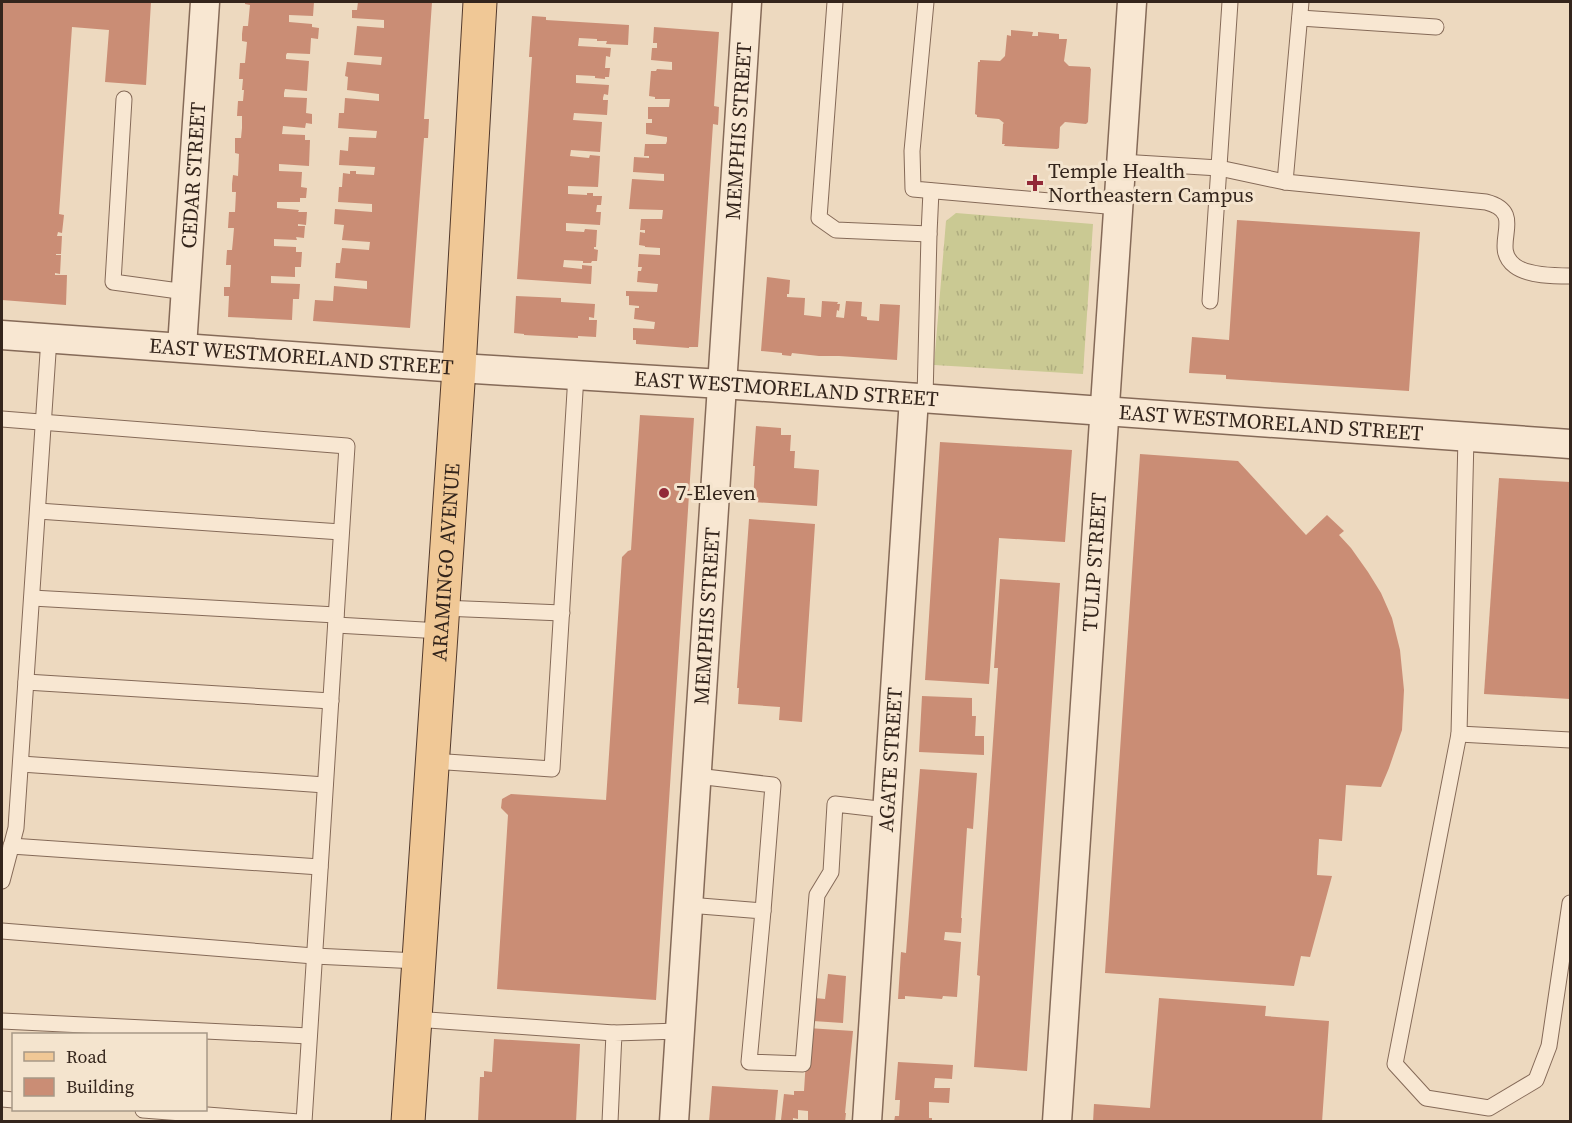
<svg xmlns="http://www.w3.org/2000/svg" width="1572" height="1123" font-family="'Source Serif 4',serif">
<defs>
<pattern id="grass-tufts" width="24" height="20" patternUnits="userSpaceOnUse" patternTransform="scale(1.5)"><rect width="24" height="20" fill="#cac993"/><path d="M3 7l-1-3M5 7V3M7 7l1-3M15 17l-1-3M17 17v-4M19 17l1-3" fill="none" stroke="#aeac7e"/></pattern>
</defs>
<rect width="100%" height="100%" fill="#edd9bf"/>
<polygon fill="url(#grass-tufts)" points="956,213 1093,224 1083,374 934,365 946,221"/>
<g fill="#ca8d75">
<polygon points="2,2 151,2 146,85 105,82 109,30 72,27 59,214 64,215 62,233 58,232 57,236 62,236 61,254 56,254 56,255 61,255 60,274 55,273 55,275 67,275 66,305 2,300"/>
<polygon points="245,2 314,2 313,16 289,15 289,22 312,24 312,27 319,28 318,39 311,38 310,54 287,53 286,55 286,59 309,61 307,91 285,89 284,93 284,97 307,98 306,113 312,114 312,124 306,123 305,128 283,126 282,134 305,135 305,140 310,140 309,166 279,164 279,171 302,172 301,187 307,188 306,198 300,198 300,202 277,202 277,208 299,210 298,212 307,212 306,225 298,224 298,226 305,226 304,238 296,237 297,240 274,239 274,246 296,247 296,252 302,252 301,267 295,267 295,277 271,276 271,283 300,284 299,299 293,299 292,320 228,317 229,296 224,296 224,287 230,287 231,265 226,265 227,250 232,250 233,240 234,228 228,228 229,212 235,212 236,192 232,192 232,184 233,175 238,176 239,154 235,153 235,138 241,138 242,128 242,116 237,116 238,101 243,101 244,90 242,90 243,79 239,79 240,63 245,63 247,42 242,41 242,34 243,26 248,26 250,5 245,4"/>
<polygon points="358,2 432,2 424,119 429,119 428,138 424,138 410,328 313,321 315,300 333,301 334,286 367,289 367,281 335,278 336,263 340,263 342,248 369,250 370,242 342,240 344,225 334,224 335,209 372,212 372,204 338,202 339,187 342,187 343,173 350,174 350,171 356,171 356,174 374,175 375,167 339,165 340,150 348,151 349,137 376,138 377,131 338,128 339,113 344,113 345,98 379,101 379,94 347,90 348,77 345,76 347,62 381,65 382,57 354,55 357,26 384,28 384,20 352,18 352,10 357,10"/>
<polygon points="532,16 546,17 546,20 629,25 628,45 606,44 607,41 597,41 597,39 579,38 578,46 611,48 610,57 606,56 605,68 610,68 609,77 605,77 605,79 595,78 595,76 576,75 576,83 609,85 608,95 604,94 603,98 603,100 608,100 607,115 574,113 573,120 602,122 600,152 571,150 570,156 589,158 590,155 600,156 598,187 568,186 568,194 587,195 587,193 593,193 593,196 602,196 601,205 597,205 596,212 601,212 600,225 566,223 566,231 584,232 585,229 597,230 596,247 594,247 594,249 598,250 597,261 592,261 591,263 583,263 583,261 564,260 563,267 582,269 582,265 592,266 591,284 517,279 532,57 529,57"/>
<polygon points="654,27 719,32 714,106 719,107 718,125 713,124 698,347 689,347 689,348 636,344 636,340 633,340 633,328 654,329 655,322 634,319 635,308 639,308 639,306 629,305 629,296 626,296 626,291 657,292 658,284 637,282 638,271 641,271 642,267 638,267 639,254 660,255 660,248 645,247 645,246 639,245 640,232 645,233 645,230 640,230 641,219 662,219 663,210 629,209 632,179 664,181 664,174 633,172 634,157 649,158 649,156 644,156 645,144 666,144 667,141 667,137 646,134 646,123 652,123 652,119 648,119 648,107 669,107 670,99 655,99 655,97 649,96 651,71 656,71 657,69 672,70 672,62 651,60 652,48 657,48 657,43 653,43"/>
<polygon points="1011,30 1033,32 1032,36 1038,36 1038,32 1059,34 1059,39 1067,39 1064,61 1069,66 1090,67 1090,69 1091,68 1088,122 1086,124 1065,122 1060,127 1059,148 1057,149 1004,146 1005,144 1002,144 1003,124 1004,123 999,119 977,117 977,115 975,114 978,62 980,62 980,60 1000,61 1005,56 1007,35 1011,36"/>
<polygon points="1237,220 1420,232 1409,391 1226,379 1226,375 1189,373 1192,337 1229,340"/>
<polygon points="767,277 790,280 789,294 787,294 787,297 805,298 804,315 821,317 822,301 838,302 837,304 840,304 839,311 837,310 836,317 844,318 846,301 862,302 861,316 867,317 867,320 879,321 880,304 900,305 897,360 839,356 819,356 792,353 791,356 782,355 782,353 761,351"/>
<polygon points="516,296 561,298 561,302 595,304 594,318 589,317 589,320 597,320 596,337 578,336 578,338 524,335 524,334 514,333"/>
<polygon points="640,415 694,418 656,1000 497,989 508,815 501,808 502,799 511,794 606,800 622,557 628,551 631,550"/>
<polygon points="756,426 781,428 781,435 791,435 790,451 795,451 794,468 819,470 817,506 753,502 755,466 753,466"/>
<polygon points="940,442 1072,450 1065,542 999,538 989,684 925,680"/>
<polygon points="1140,454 1238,461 1306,535 1327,515 1344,531 1339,535 1351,548 1368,572 1381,593 1392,618 1400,650 1404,690 1402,730 1389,768 1381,787 1346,785 1342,841 1319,839 1317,875 1332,876 1310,957 1301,956 1294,986 1105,973"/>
<polygon points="1499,478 1570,482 1570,699 1484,694"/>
<polygon points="749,519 815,524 802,722 779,720 780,707 738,704 739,688 737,688"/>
<polygon points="1000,579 1060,583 1027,1071 974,1067 980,976 977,975 998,668 994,668"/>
<polygon points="922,696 972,698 972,716 976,716 975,736 984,736 984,755 919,752"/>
<polygon points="920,769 977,773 973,829 967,828 961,918 962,918 961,933 945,932 944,940 961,942 957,997 943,996 942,999 905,996 905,999 898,999 901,952 906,953"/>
<polygon points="828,974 846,976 843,1023 813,1021 815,998 825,999"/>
<polygon points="1159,998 1266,1006 1265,1016 1329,1021 1322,1122 1093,1122 1094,1104 1150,1108"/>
<polygon points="808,1028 853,1031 845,1113 846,1113 845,1122 808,1122 808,1111 798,1110 798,1119 793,1118 793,1121 781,1120 784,1094 794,1095 794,1091 804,1091"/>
<polygon points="494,1039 580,1044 576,1122 478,1122 480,1077 484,1077 484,1071 492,1072"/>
<polygon points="898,1062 953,1065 952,1079 935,1078 934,1088 950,1088 949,1103 929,1102 929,1118 932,1118 932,1122 894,1122 895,1116 899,1116 900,1100 895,1100"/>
<polygon points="712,1086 778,1090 775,1122 709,1122"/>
</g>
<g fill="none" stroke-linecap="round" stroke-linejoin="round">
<defs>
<g id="service">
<polyline points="835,2 819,218 836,230 929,234 931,191"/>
<polyline points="926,2 912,151 913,189 1118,207"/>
<polyline points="1300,18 1436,27"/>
<polyline points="124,99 113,282 186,292"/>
<path d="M1121 162 1219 168 1285 182 1486 202C1529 213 1488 246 1515 266 1528 276 1555 276 1570 276"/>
<polyline points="1285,182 1301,2"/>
<polyline points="1210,301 1230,2"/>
<polyline points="925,398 929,234"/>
<polyline points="2,419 347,446 304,1122"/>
<polyline points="1466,437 1459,734 1570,740"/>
<polyline points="38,511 341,532"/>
<polyline points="32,598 336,615"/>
<polyline points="442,608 562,613"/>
<polyline points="336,625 441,631"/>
<polyline points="26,682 331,701"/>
<polyline points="1459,734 1395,1064 1426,1098 1489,1108 1536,1080 1549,1046 1570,903"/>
<polyline points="432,761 552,769 576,375"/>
<polyline points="21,764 325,785"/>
<polyline points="697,776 773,785 763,911"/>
<polyline points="11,846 320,867"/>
<polyline points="2,881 16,828 49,338"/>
<polyline points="688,905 763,911 749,1062 803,1064 817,895 831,872 835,804 887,810"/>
<polyline points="2,931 314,956 418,961"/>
<polyline points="414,1019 614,1033"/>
<polyline points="2,1021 309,1036"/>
<polyline points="2,1099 14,1100"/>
<polyline points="143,1110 299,1122"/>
<polyline points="610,1122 614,1033 680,1031"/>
</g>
<g id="minor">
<path id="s1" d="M2 335 459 368 722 384 1570 444"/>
<path id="s2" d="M182 347 205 2"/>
<path id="s3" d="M674 1122 747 2"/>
<path id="s4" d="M867 1122 914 398"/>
<path id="s5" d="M1057 1122 1132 2"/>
</g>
<g id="primary">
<path id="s6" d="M408 1122 459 368 480 2"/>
</g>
</defs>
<use href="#service" stroke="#856a58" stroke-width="17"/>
<use href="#minor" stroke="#856a58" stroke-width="31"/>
<use href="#primary" stroke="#52392c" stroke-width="35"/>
<use href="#service" stroke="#f8e7d2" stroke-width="15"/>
<use href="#minor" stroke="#f8e7d2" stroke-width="28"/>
<use href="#primary" stroke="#f0c896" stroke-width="33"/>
</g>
<g fill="#922938" stroke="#f4e4ce" stroke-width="2">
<path d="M1032 174h6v6h6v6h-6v6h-6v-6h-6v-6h6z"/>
<circle cx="664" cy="493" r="6"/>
</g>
<g text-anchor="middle" stroke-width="6" stroke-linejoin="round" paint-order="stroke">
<g font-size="21" fill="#34251c" stroke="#f4e4ce">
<text dy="7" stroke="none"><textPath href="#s3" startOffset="993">MEMPHIS STREET</textPath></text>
<text dy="7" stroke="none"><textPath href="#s2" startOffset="172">CEDAR STREET</textPath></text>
<text dy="7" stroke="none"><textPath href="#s1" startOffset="300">EAST WESTMORELAND STREET</textPath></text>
<text dy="7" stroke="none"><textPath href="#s1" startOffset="786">EAST WESTMORELAND STREET</textPath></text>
<text dy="7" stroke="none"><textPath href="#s1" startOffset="1272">EAST WESTMORELAND STREET</textPath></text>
<text dy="7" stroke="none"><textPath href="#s5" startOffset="561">TULIP STREET</textPath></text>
<text dy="7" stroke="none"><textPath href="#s6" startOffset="561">ARAMINGO AVENUE</textPath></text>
<text dy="7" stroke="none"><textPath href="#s3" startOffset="507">MEMPHIS STREET</textPath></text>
<text dy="7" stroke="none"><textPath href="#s4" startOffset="363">AGATE STREET</textPath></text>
</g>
<g font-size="21" fill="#34251c" stroke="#f4e4ce" text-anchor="start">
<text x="1048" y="178">Temple Health<tspan x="1048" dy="24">Northeastern Campus</tspan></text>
<text x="676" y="500">7-Eleven</text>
</g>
</g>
<rect width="1572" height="1123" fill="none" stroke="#34251c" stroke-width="6"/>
<rect x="12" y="1033" width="195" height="78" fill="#f4e4ce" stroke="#a79887" stroke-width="1.5"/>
<rect x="24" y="1052" width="30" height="9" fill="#f0c896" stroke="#a79887" stroke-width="1.5"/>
<text x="66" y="1063" font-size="18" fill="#34251c">Road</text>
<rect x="24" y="1078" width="30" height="18" fill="#ca8d75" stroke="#a79887" stroke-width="1.5"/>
<text x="66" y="1093" font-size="18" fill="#34251c">Building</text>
</svg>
